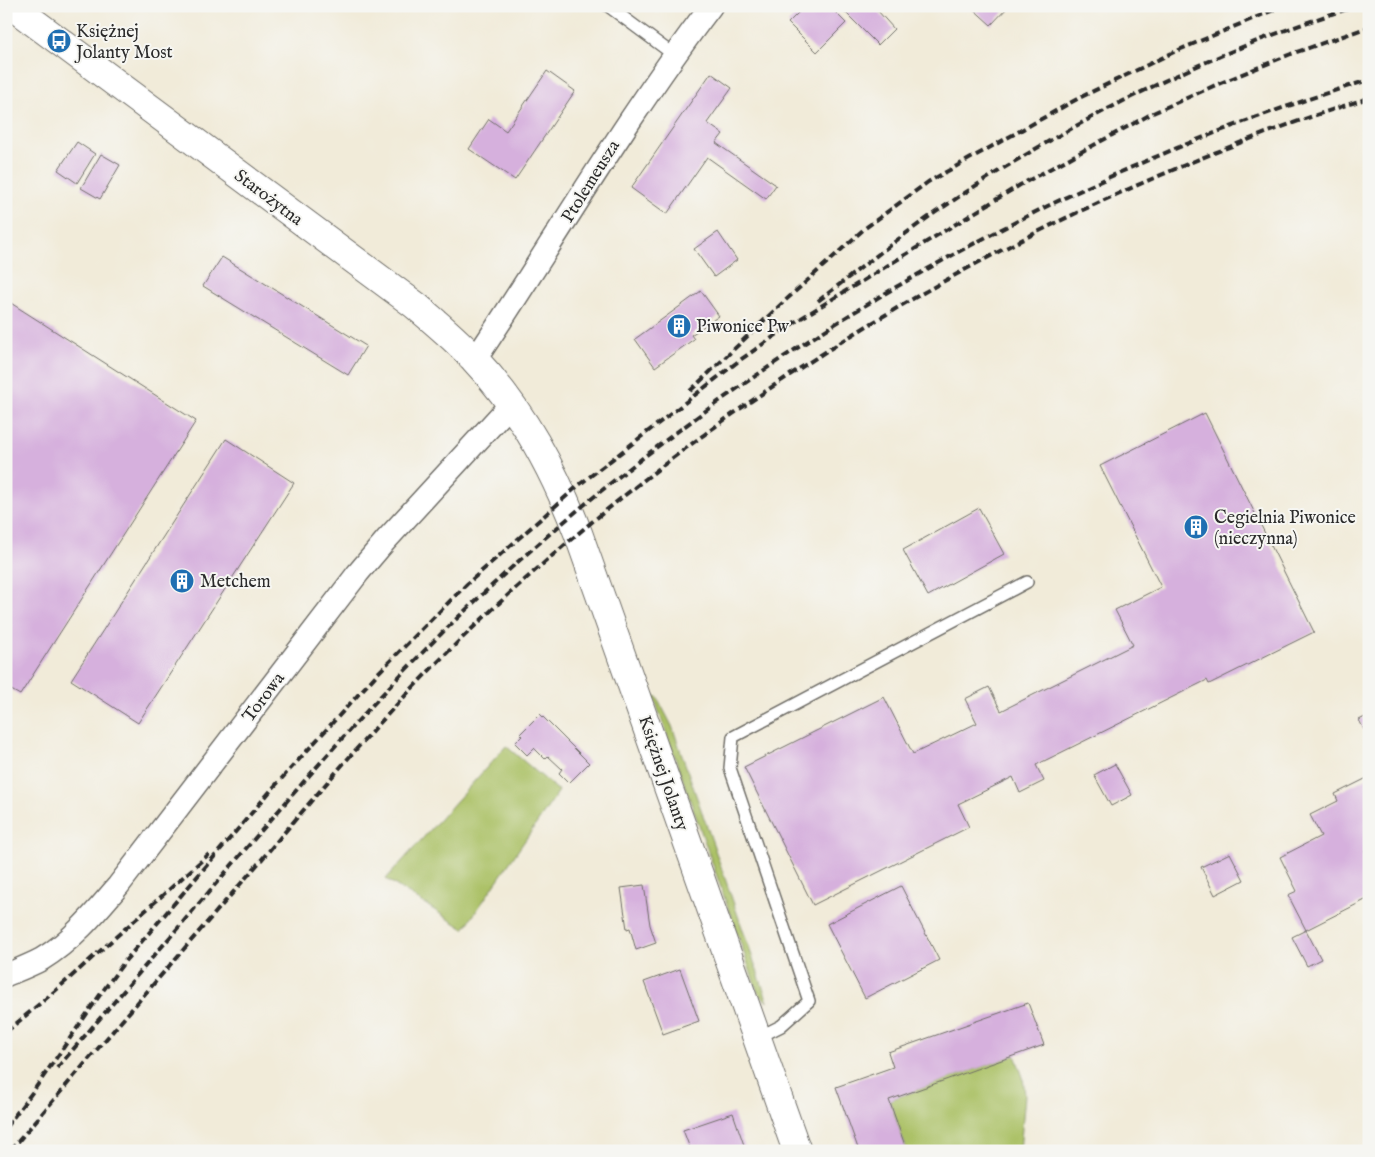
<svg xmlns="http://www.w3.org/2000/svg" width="1375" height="1157" font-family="'IM FELL English',serif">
<rect width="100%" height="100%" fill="#f6f6f2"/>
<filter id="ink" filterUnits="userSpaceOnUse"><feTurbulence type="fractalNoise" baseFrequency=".02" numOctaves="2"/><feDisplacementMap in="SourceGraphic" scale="10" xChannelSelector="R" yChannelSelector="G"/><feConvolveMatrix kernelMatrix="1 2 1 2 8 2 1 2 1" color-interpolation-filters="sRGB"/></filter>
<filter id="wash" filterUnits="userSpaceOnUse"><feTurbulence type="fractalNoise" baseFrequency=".0096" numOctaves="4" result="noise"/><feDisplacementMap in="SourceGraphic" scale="20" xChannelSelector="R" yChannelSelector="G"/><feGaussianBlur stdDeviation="1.12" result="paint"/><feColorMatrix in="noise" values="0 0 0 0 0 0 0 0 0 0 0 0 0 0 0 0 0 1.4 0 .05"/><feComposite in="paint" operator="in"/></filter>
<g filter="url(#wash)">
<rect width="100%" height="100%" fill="#f1ebd9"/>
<g fill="#abc166" stroke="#6b7648">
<polygon points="653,695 657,697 672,726 768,1002 758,993"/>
<polygon points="506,746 559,791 464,929 386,879"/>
<polygon points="1015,1055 1023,1077 1025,1095 1020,1151 907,1151 889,1100"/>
</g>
<g id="blocks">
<g fill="#d6b0dd">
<polygon points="805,6 829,6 846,23 817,52 788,23"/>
<polygon points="839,6 882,6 877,10 894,29 878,45"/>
<polygon points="970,6 1009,6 991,25"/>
<polygon points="547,71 575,91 515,180 469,149 489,119 506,131"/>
<polygon points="711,73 732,88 707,123 723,134 716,143 776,185 766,199 707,157 667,214 631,188"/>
<polygon points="77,142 95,154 77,183 58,170"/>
<polygon points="101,154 120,165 100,199 81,188"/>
<polygon points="718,232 737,260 714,277 694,249"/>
<polygon points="222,257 366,346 348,375 203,286"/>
<polygon points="701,291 719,316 691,335 694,339 655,367 635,339"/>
<polygon points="6,300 196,421 20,695 6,687"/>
<polygon points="1205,413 1314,632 1209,684 1207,680 1036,765 1044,781 1020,793 1013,777 958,804 969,827 813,905 744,767 884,697 913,754 977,723 965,699 989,687 1001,711 1133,645 1115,610 1161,587 1100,466"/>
<polygon points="226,439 294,483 138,723 71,680"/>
<polygon points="979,508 1004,554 928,596 903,550"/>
<polygon points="540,714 589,763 569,783 559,773 562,769 548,756 545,759 534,748 527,755 515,743 522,736 520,734"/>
<polygon points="1369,715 1369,739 1359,720"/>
<polygon points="1115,764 1132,795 1111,806 1094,775"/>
<polygon points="1369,777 1369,850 1365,851 1369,858 1369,898 1306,930 1288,895 1297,891 1280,857 1321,836 1310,815 1338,801 1335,794"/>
<polygon points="1230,853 1244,880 1215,895 1201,867"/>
<polygon points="644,885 650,925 656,943 636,950 630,928 627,929 621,888"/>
<polygon points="901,886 939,960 865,998 827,924"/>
<polygon points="1306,930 1321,959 1307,966 1292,937"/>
<polygon points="680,969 699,1021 663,1034 644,982"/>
<polygon points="1028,1003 1044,1045 889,1100 907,1151 859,1151 836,1087 893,1067 888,1052"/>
<polygon points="733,1113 746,1151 691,1151 683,1130"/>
</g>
</g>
</g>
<g filter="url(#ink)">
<use href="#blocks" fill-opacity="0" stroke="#706e68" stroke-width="1"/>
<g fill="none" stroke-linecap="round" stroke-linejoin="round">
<defs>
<g id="service">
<polyline points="608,6 674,55"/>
<polyline points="757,1038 781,1026 809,1001 730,768 733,737 1027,582"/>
</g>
<g id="minor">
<path d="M475 360C554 242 625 119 711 6"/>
<path d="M6 975C18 970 31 965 42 959 72 941 96 912 118 886L358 573 386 540 511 404"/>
</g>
<path id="tertiary" d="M12 6 415 305C435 322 456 339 474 359 521 408 554 470 578 533L797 1151"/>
</defs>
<use href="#service" stroke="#706e68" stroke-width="14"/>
<use href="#minor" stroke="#706e68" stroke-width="25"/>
<use href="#tertiary" stroke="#706e68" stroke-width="30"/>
<use href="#service" stroke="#fff" stroke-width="11"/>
<use href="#minor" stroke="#fff" stroke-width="22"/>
<use href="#tertiary" stroke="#fff" stroke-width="28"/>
<g stroke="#2b2b2b" stroke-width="4" stroke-dasharray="8 4" stroke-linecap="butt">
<path d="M818 301C860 269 901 235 945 206 1071 121 1211 51 1357 6"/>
<polyline points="690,391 776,309 864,229 928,182 1079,98 1174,52 1283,6"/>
<polyline points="6,1032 55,991 209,854"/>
<path d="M57 1068C121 994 185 920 249 845 311 773 373 701 441 634 696 383 1025 183 1369 80"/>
<polyline points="6,1127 34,1090 102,992 125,961 273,788 377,674 467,584 579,485 740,360 798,320 1020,185 1153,113 1218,84 1291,54 1369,27"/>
<path d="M10 1151C92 1055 174 960 257 865 321 789 386 712 457 643 657 449 891 292 1147 181 1219 150 1293 121 1369 98"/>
</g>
</g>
</g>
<defs>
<symbol id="bus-disc" viewBox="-11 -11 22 22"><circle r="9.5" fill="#1f6fb2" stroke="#f6f6f2"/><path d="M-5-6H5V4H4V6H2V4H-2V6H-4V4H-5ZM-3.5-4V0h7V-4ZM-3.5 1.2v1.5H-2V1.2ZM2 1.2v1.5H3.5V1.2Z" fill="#fff"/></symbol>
<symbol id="building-disc" viewBox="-11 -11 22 22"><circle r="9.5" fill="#1f6fb2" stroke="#f6f6f2"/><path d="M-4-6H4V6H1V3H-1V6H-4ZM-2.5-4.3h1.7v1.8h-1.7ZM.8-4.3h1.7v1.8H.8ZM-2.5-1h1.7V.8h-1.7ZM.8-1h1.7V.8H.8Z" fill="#fff"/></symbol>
</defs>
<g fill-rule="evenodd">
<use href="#bus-disc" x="45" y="27" width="28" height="28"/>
<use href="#building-disc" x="665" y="312" width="28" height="28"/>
<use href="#building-disc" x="1182" y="513" width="28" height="28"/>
<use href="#building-disc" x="168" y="567" width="28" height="28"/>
</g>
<g text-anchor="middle" stroke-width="4" stroke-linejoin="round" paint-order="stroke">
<g font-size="18" fill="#2b2b2b" stroke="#f6f6f2" text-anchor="start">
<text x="76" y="37">Księżnej<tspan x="76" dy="21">Jolanty Most</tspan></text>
<text x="696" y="332">Piwonice Pw</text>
<text x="1214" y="523">Cegielnia Piwonice<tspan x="1214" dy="21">(nieczynna)</tspan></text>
<text x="200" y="587">Metchem</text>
</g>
<g font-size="18" fill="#2b2b2b" stroke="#f6f6f2">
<text transform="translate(590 181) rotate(-58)" y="6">Ptolemeusza</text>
<text transform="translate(269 197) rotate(37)" y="6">Starożytna</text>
<text transform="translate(263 697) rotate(-53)" y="6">Torowa</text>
<text transform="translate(664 773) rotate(71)" y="6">Księżnej Jolanty</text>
</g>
</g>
<rect width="1375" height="1157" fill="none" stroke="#f6f6f2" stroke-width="25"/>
</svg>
